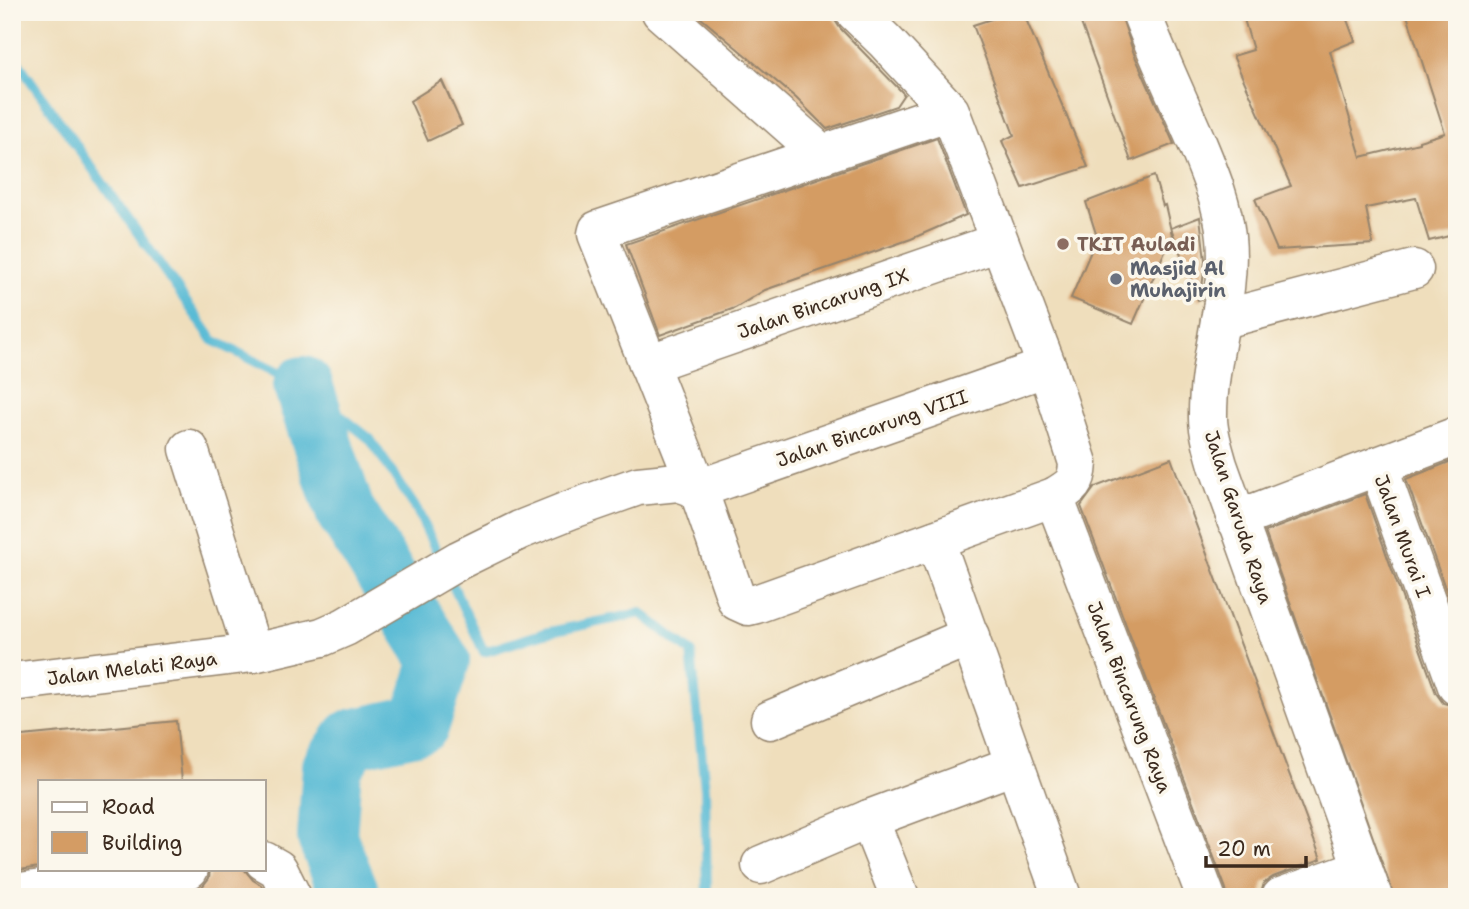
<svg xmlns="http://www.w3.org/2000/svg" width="1469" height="909" font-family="'Shantell Sans',sans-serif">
<rect width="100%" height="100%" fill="#fbf7ec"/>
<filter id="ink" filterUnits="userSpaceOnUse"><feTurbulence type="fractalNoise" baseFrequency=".0143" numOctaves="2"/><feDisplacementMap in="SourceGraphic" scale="14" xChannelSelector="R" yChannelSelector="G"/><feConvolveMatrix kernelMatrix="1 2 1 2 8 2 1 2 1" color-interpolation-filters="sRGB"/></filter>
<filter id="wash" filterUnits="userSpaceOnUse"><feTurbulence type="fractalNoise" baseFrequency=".00686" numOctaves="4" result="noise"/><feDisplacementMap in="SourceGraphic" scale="28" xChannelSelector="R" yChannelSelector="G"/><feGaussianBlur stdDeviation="1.57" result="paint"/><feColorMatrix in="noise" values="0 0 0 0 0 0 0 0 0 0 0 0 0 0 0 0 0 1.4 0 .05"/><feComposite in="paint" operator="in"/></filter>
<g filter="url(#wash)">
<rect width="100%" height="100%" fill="#efdebc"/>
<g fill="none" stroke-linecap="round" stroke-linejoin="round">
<g stroke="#55b9d4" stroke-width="10">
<polyline points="12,54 213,340 303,386 370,439 417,510 441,561"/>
<polyline points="448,575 484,652 545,633 641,613 691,652 705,789 707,897"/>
</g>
<polyline stroke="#55b9d4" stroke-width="60" points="303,386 345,511 440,661 420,724 352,739 332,767 327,837 351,897"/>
</g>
<g id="blocks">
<g fill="#d49c64">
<polygon points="694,12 834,12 834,19 840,28 904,94 896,106 827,129 796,98"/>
<polygon points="1013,12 1023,12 1088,167 1023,188 1002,141 1014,135 973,25"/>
<polygon points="1077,12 1120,12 1134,54 1174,144 1131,161"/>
<polygon points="1242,12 1344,12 1355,41 1330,51 1361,157 1419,143 1419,141 1445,133 1406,12 1453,12 1457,25 1457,234 1429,241 1416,198 1366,208 1373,244 1277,250 1255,199 1291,186 1233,56 1253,50"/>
<polygon points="442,81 462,125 428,141 410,101"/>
<polygon points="937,138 966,215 911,239 765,290 735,308 660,335 626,244"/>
<polygon points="1154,176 1163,206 1165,205 1172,235 1133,324 1071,298 1097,237 1086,202"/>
<polygon points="1200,217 1205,260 1201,299 1198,300 1171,228"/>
<polygon points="1171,458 1321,859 1273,877 1264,883 1260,897 1227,897 1226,889 1081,506 1095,487"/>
<polygon points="1457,459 1457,621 1406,479"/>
<polygon points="1365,494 1436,693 1443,703 1457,707 1457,897 1394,897 1265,532"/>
<polygon points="176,721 182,781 40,781 40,867 12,871 12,737"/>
<polygon points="210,869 244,869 253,880 261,885 267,897 147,897 192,891 202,887 209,878"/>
</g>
</g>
</g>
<g filter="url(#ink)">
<use href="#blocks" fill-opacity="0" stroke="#95846d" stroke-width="2"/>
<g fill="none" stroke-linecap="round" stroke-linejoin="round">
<defs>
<g id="minor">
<polyline points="661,12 822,154"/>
<path d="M855 12 885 41 950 111 1047 367 1078 463C1077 484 1071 487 1054 497L756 604 748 606 737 601 698 489 597 234 598 230 950 111"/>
<path d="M1141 12C1158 57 1179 101 1198 145 1210 174 1223 205 1226 237 1232 298 1207 357 1208 418 1208 433 1214 450 1218 465L1373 897"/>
<polyline points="1220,320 1414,269"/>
<polyline points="648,364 999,242"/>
<polyline points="189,449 253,653"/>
<polyline points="1378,466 1457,686"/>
<polyline points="698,489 1047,367"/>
<polyline points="1054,497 1206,897"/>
<polyline points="1236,520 1457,436"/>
<polyline points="935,540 1062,897"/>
<polyline points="12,682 253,653 322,637 345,627 459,560 520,530 570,510 638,486 678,482 698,489"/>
<polyline points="770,720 970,636"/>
<polyline points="869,819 900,897"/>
<polyline points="264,861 278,869 292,897"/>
<polyline points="761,865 869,819 1014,765"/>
<polyline points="12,893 189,869"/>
<polyline points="1281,897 1362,868"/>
</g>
</defs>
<use href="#minor" stroke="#95846d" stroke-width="41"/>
<use href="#minor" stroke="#fff" stroke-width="38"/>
</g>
</g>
<circle fill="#8d6e63" stroke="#fbf7ec" stroke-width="2.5" cx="1063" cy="244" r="7"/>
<circle fill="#6b7280" stroke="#fbf7ec" stroke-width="2.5" cx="1116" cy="279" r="7"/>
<g text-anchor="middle" stroke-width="7" stroke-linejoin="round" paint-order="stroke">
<g font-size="19" font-weight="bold" fill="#785e54" stroke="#fbf7ec" text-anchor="start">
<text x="1077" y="251">TKIT Auladi</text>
</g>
<g font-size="19" font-weight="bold" fill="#5b616d" stroke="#fbf7ec" text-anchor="start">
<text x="1130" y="275">Masjid Al<tspan x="1130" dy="22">Muhajirin</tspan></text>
</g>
<g font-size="19" fill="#3b2a1e" stroke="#fbf7ec">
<text transform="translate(823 303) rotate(-19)" y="7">Jalan Bincarung IX</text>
<text transform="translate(872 428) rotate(-19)" y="7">Jalan Bincarung VIII</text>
<text transform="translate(1239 517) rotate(72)" y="7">Jalan Garuda Raya</text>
<text transform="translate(1403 536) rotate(70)" y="7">Jalan Murai I</text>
<text transform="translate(132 668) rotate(-7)" y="7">Jalan Melati Raya</text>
<text transform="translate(1130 697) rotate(69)" y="7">Jalan Bincarung Raya</text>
</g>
</g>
<rect width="1469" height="909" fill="none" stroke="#fbf7ec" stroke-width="42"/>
<rect x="38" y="780" width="228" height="91" fill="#fbf7ec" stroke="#aea59a" stroke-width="2"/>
<rect x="52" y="802" width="35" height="10" fill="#ffffff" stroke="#aea59a" stroke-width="2"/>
<text x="102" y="814" font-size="21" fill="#3b2a1e">Road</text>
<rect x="52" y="832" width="35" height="21" fill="#d49c64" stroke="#aea59a" stroke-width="2"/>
<text x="102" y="850" font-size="21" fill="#3b2a1e">Building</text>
<path d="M1206 856v10h100v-10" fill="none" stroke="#3b2a1e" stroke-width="3.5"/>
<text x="1217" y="856" font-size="21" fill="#3b2a1e" stroke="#fbf7ec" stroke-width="5" paint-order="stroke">20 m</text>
</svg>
